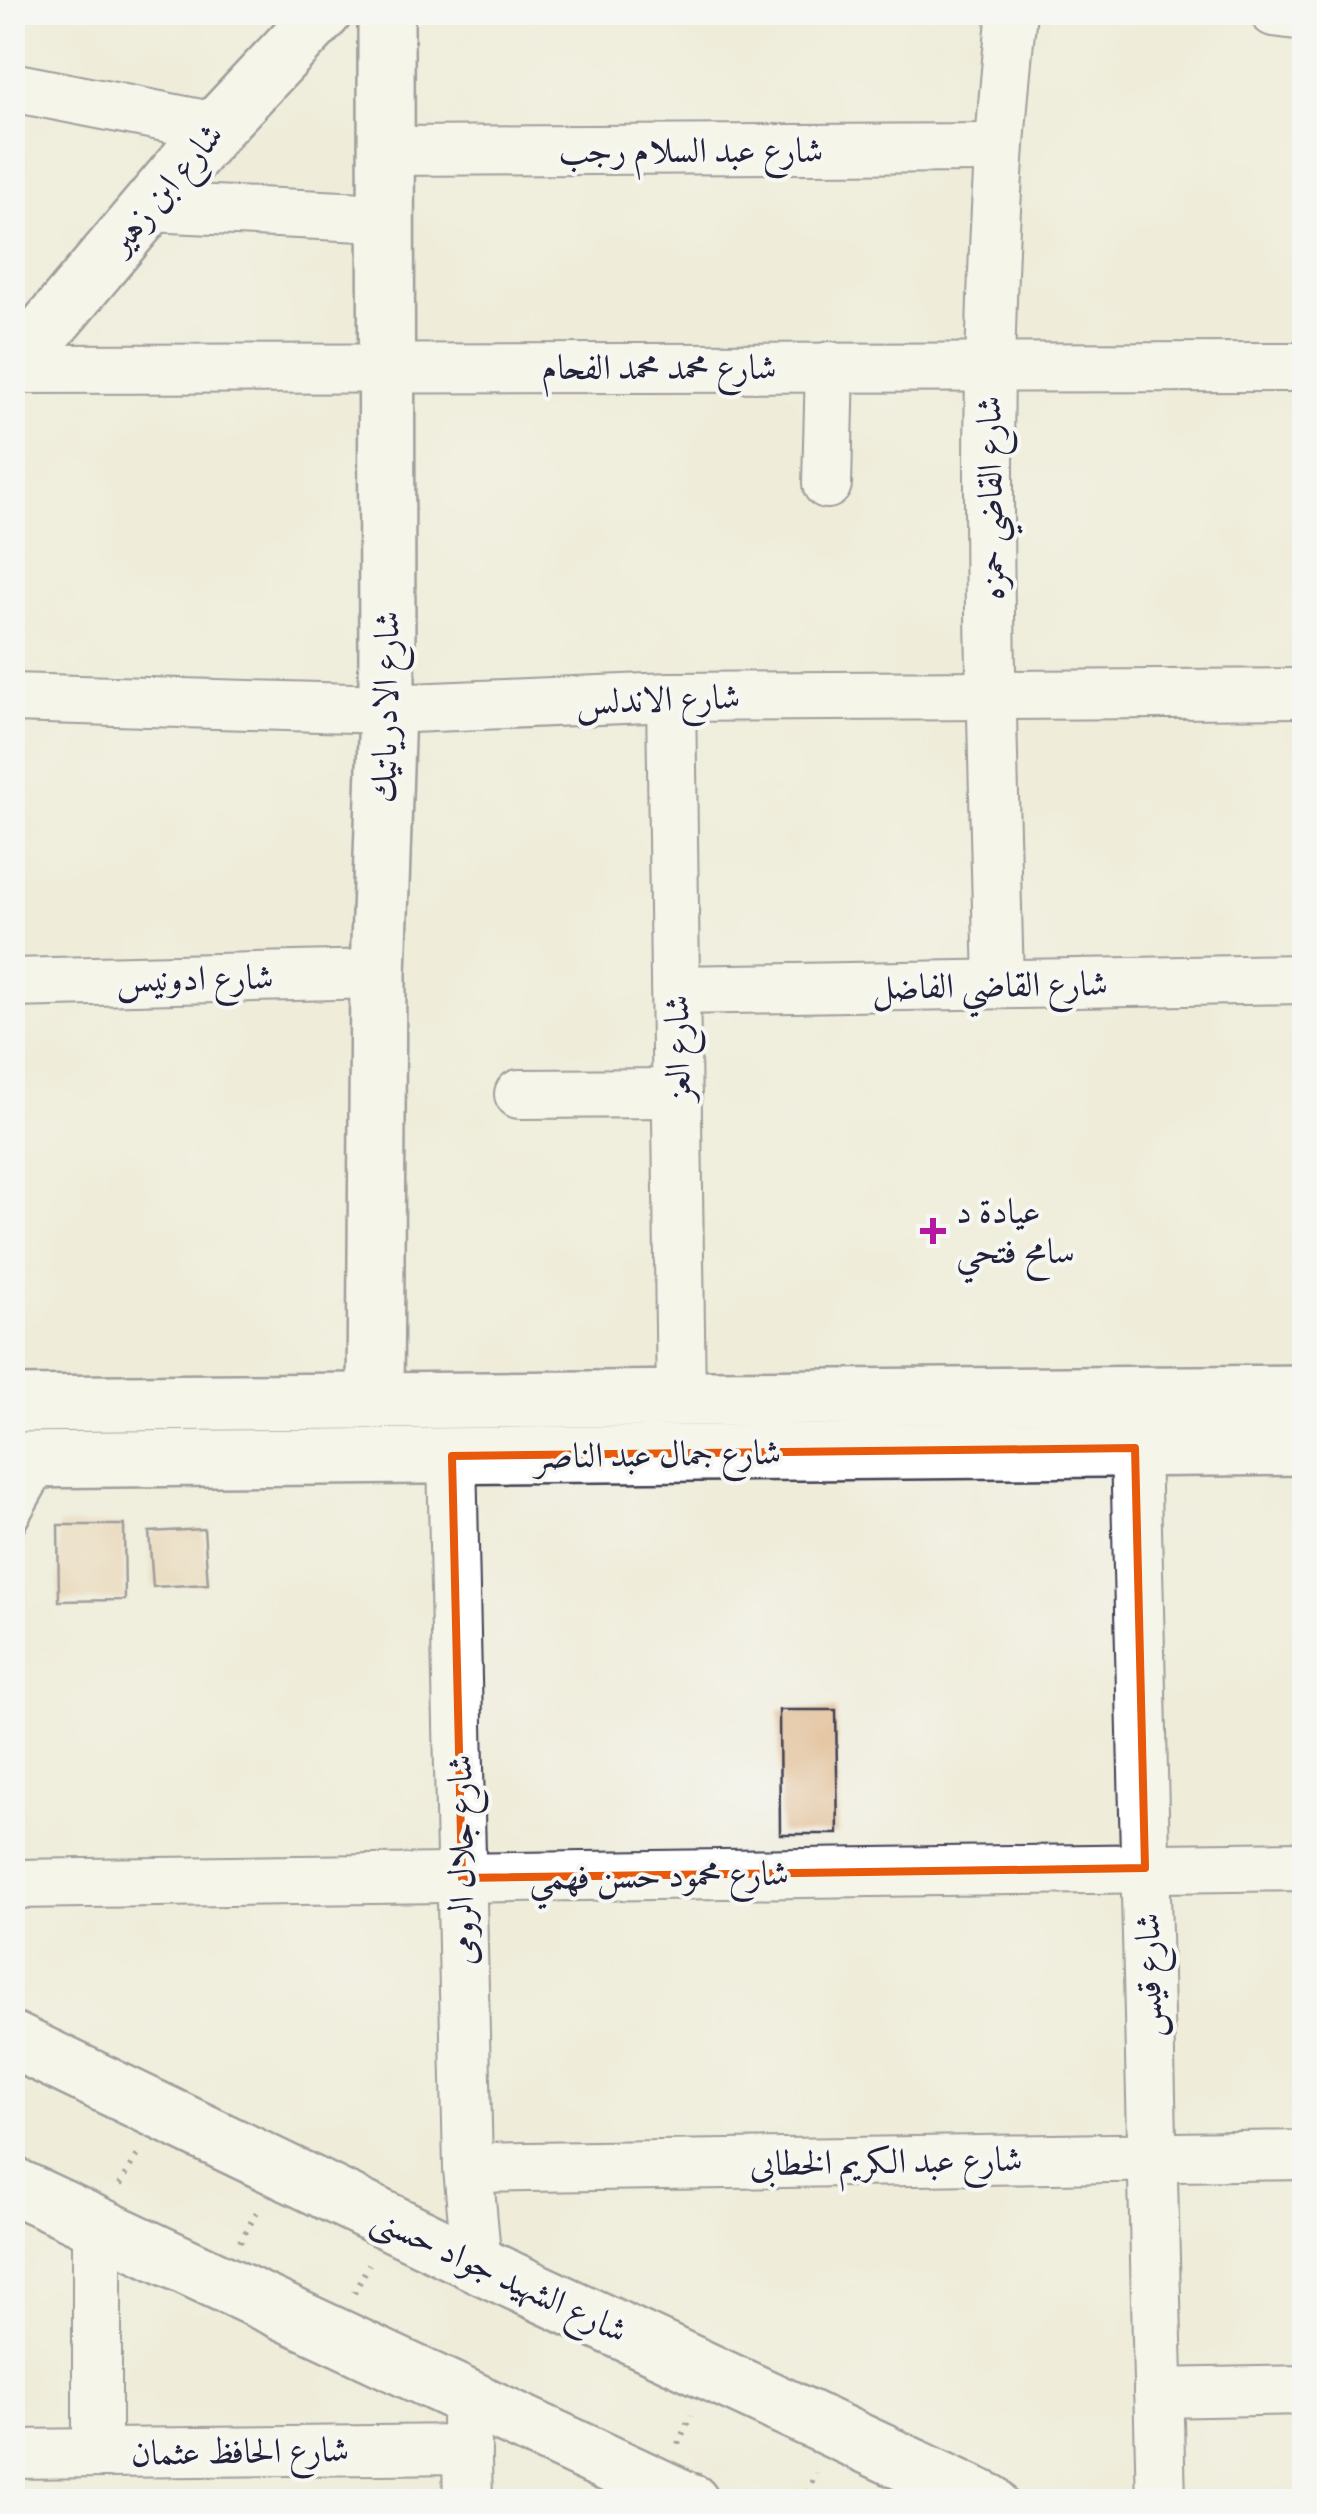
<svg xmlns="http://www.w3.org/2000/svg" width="1317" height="2514" font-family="Vollkorn,Amiri,serif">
<rect width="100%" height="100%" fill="#f6f6f2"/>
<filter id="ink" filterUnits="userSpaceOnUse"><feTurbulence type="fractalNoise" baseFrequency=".01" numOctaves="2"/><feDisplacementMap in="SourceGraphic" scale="20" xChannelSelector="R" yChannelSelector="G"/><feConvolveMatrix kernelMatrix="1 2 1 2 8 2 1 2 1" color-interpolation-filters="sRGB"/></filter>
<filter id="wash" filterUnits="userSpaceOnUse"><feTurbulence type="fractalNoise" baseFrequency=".0048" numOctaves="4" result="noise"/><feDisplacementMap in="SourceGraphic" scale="40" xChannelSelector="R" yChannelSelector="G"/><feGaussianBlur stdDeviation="2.25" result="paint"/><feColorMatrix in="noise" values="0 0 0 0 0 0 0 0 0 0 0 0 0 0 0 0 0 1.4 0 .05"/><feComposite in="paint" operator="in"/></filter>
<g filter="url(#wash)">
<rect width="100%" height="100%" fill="#efecd9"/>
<g id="blocks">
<g fill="#ddb180">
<polygon points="58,1525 124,1525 125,1600 59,1601"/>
<polygon points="204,1529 208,1584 153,1587 149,1532"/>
<polygon points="779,1710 836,1710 838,1834 780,1834"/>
</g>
</g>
</g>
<g filter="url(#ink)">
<use href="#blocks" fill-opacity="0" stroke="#414053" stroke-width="2.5"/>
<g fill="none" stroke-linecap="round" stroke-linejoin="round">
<defs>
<polyline id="lane" points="12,1524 48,1460"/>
<g id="street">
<polyline points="1274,12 1304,16"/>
<polyline points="12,87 216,127"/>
<polyline points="385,151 997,148"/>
<polyline points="149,207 386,218"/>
<polyline points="13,369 1304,367"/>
<polyline points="827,484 830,366"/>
<polyline points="671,697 681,1399"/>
<polyline points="12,698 387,709 671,697 1304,693"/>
<polyline points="12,983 378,974"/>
<path d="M999 984C991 660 976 335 1012 12"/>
<polyline points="676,990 1304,979"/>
<polyline points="519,1094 677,1093"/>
<polyline points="1135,1448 1161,2502"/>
<polyline points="452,1456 468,2168 477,2264"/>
<polyline points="12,1884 1304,1866"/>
<polyline points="468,2168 1304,2155"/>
<polyline points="97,2224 97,2452"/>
<polyline points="1158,2393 1304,2390"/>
<polyline points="466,2420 468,2502"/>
<polyline points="12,2454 467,2449"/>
</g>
<g id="secondary">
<polyline points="12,370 216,127 324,12"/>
<polyline points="375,1401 378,974 387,709 386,12"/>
</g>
<g id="primary">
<polyline points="12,1404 1304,1393"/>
<polyline points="12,1460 1304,1447"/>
<polyline points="12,2040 477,2264 989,2502"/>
<polyline points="12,2185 691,2502"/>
</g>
</defs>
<use href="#lane" stroke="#414053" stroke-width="30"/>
<use href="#street" stroke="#414053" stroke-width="52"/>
<use href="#secondary" stroke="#414053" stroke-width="60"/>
<use href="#primary" stroke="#414053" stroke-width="60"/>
<g stroke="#414053" stroke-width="6" stroke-dasharray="2.5 8" stroke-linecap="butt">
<polyline points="12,2110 19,2095"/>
<polyline points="120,2185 139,2153"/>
<polyline points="240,2242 258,2210"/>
<polyline points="354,2293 369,2264"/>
<polyline points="678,2444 691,2415"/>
<polyline points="803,2502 816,2473"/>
</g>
<use href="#lane" stroke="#fff" stroke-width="25"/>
<use href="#street" stroke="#fff" stroke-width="48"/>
<use href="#secondary" stroke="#fff" stroke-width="55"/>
<use href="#primary" stroke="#fff" stroke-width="55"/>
</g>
</g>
<path d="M0 0H1317V2514H0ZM1135 1448 1145 1868 462 1878 452 1456Z" fill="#efecd9" fill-opacity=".55" fill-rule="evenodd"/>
<path fill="none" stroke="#e8590c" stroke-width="8" stroke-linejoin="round" d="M1135 1448 1145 1868 462 1878 452 1456Z"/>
<path fill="#b5179e" stroke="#f6f6f2" stroke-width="4" d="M928 1216h10v10h10v10h-10v10h-10v-10h-10v-10h10z"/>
<g text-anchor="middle" stroke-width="8" stroke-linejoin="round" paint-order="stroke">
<g font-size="35" fill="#22223b" stroke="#f6f6f2">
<text x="691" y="162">شارع عبد السلام رجب</text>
<text transform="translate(165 188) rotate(-50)" y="12">شارع ابن زهير</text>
<text x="659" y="379">شارع محمد محمد الفحام</text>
<text transform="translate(990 498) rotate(-91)" y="12">شارع القاضي حمزه</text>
<text transform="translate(658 699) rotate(-2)" y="12">شارع الاندلس</text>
<text transform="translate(385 707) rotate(-89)" y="12">شارع الادرياتيك</text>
<text transform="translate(195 978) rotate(-1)" y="12">شارع ادونيس</text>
<text transform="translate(990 985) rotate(-1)" y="12">شارع القاضي الفاضل</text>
<text transform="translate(677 1048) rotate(-91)" y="12">شارع العز</text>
<text transform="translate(658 1454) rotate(-1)" y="12">شارع جمال عبد الناصر</text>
<text transform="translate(461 1860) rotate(-91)" y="12">شارع جلال الرومى</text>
<text transform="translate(659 1875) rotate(-1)" y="12">شارع محمود حسن فهمي</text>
<text transform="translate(1148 1975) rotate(-91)" y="12">شارع قيس</text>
<text transform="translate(886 2161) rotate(-1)" y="12">شارع عبد الكريم الخطابى</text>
<text transform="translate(500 2274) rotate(25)" y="12">شارع الشهيد جواد حسنى</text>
<text transform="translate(240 2451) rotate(-1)" y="12">شارع الحافظ عثمان</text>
</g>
<g font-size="35" fill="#22223b" stroke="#f6f6f2" text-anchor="start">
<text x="956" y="1223">عيادة د<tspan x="956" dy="40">سامح فتحي</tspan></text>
</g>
</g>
<rect width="1317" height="2514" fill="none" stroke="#f6f6f2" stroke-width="50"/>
</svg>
